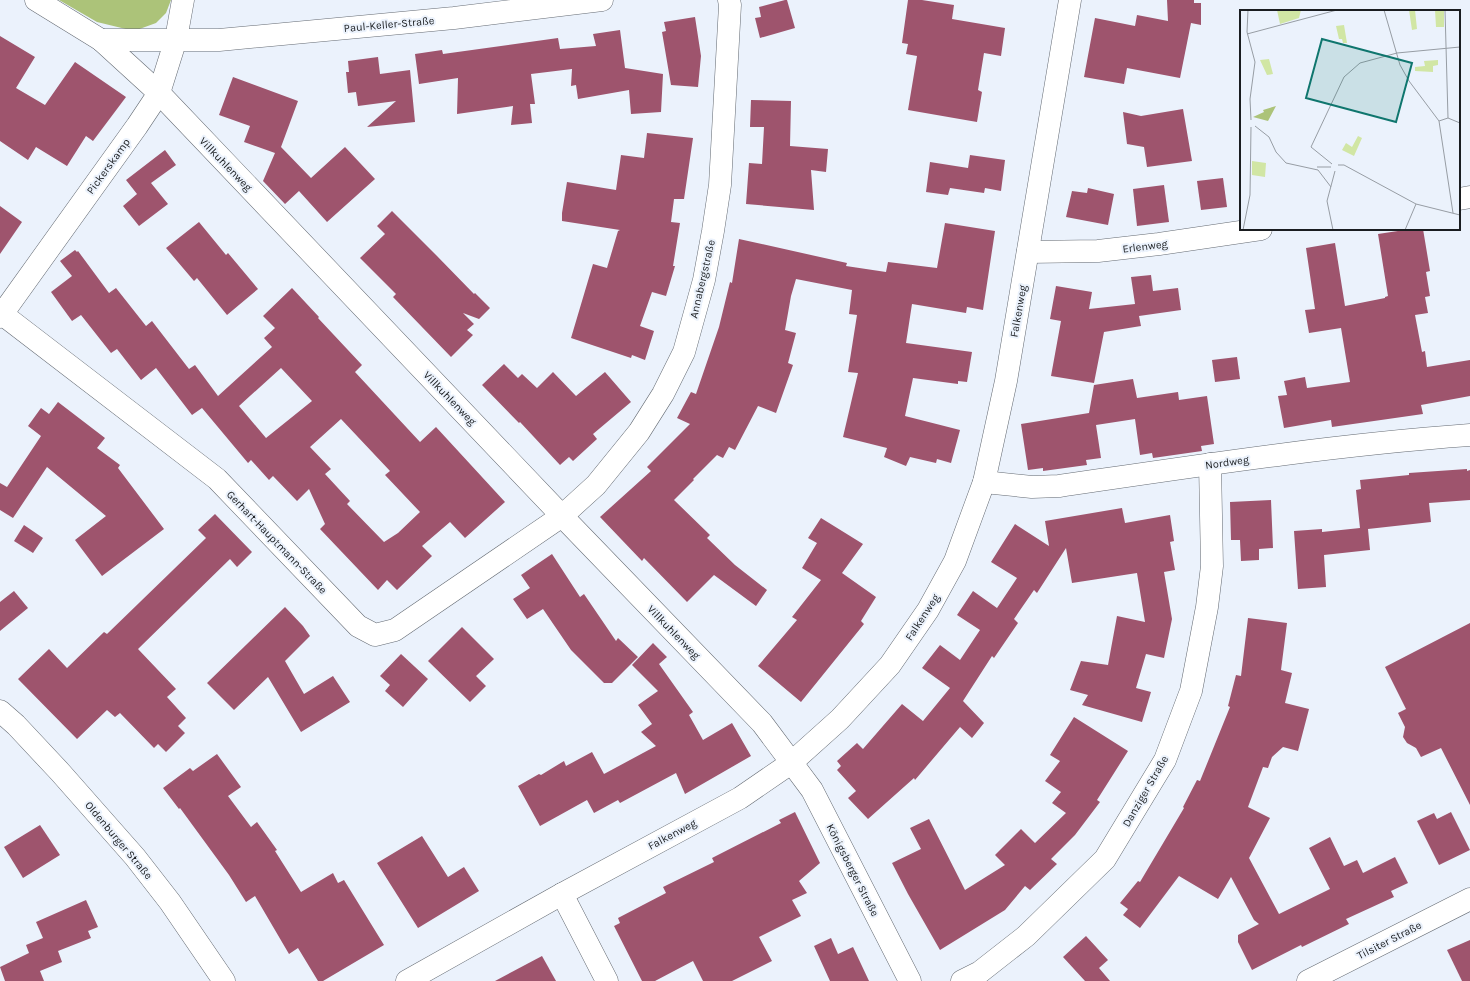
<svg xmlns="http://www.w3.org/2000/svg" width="1470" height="981" font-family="Karla,sans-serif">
<rect width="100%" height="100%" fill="#ebf2fc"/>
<polygon fill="#acc379" points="59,0 171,0 166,13 156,23 134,31 97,22"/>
<g fill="#9e546d" fill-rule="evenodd">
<polygon points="785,0 787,0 795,28 760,38 755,18 761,17 759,7"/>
<polygon points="908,0 922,0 954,5 952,19 1005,28 1001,56 984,53 978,90 982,92 977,122 908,110 917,56 906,54 908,44 902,43"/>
<polygon points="1167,0 1194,0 1194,3 1201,3 1201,25 1191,23 1180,78 1127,68 1124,84 1084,77 1095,18 1135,26 1137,15 1168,21"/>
<polygon points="695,17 701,56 698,87 671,85 662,32 666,31 664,22"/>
<polygon points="620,30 625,68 663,74 661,112 631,114 629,90 578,99 576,85 571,86 572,69 531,74 535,104 530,104 532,123 511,125 513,106 457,114 458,78 419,84 415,54 442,50 443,54 558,38 560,49 596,46 593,34"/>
<polygon points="0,36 35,57 16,88 45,105 75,62 126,97 93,141 86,136 67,166 36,147 28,160 0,141"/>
<polygon points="378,57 380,74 410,70 415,122 367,127 396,101 358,106 356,92 348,93 346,72 349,72 348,61"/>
<polygon points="233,77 298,101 281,147 311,178 345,147 375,179 327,222 299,191 285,204 263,181 275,153 244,142 250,126 219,115"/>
<polygon points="751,100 791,101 790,146 828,149 826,172 811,170 814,210 746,204 749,163 762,164 764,127 750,127"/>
<polygon points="1183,109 1192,161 1147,167 1144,147 1127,144 1123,112 1141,116"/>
<polygon points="647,133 693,138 684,199 674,199 671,222 680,223 673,266 675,266 666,296 652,292 640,326 654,331 645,360 632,355 631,358 571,338 593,264 607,268 618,231 620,230 562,221 562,213 567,182 616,190 621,155 644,158"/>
<polygon points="165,150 176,165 151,183 168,204 139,226 123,206 137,194 126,180"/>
<polygon points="970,155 1005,160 1001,191 985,188 984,193 950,188 948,195 926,192 930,162 968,168"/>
<polygon points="1223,178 1227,207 1201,210 1197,181"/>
<polygon points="1164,185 1169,222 1137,226 1133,189"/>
<polygon points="1088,188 1114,194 1108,225 1066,217 1072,191 1087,193"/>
<polygon points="0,206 22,222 0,254"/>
<polygon points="392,211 437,256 474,294 475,293 490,308 479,319 463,313 474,324 467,330 473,335 451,357 393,297 396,294 360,258 385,234 377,226"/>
<polygon points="199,222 226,255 228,253 258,289 227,315 197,278 194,281 166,248"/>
<polygon points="945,223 995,231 983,310 967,307 966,313 912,304 906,343 972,352 967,382 958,381 958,384 913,378 905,416 960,430 951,463 937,459 936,463 910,457 906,466 884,457 887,448 843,437 858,373 848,372 857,315 849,314 852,290 796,279 791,296 785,330 796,333 788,363 793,365 776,413 758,406 735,450 729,447 723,458 717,455 693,479 694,480 674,500 710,535 707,538 735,565 767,590 756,606 714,575 687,602 644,558 642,561 600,517 651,471 647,467 690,424 677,418 691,392 696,394 719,327 730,282 732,283 739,239 847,263 846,266 886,272 888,262 937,268"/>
<polygon points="1411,229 1423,229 1430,271 1426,272 1430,296 1425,297 1428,313 1415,315 1422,352 1425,351 1427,367 1470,360 1470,396 1421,405 1423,414 1332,427 1331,420 1284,428 1278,396 1287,395 1284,381 1305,377 1307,388 1350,382 1341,328 1309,333 1305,310 1315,309 1306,248 1335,243 1345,306 1385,298 1385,297 1388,296 1378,234"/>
<path d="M75 250 77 252 78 251 109 293 116 288 146 326 152 321 189 369 195 365 218 396 272 347 264 338 275 328 263 316 292 288 319 317 318 318 362 365 355 372 420 442 436 427 505 502 465 538 450 522 422 546 432 556 397 590 387 580 378 590 320 529 325 524 309 489 297 501 273 476 269 480 251 460 248 463 202 408 192 415 156 368 141 380 117 349 111 353 81 315 72 321 51 292 72 276 60 261ZM281 368 312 401 266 438 239 406ZM341 419 390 471 385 475 420 512 398 533 384 542 347 504 350 501 325 474 331 469 310 447Z"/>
<polygon points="1151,275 1153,291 1178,288 1181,310 1139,316 1141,326 1104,332 1094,383 1051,376 1061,321 1050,319 1056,286 1092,292 1089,309 1135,304 1131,277"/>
<polygon points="1237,357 1240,379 1215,382 1212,360"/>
<polygon points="504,364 518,378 522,374 537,388 553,372 576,396 605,372 631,402 593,434 597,439 573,461 569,457 560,465 520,422 519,423 482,385"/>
<polygon points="1133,379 1137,398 1178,392 1179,400 1207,396 1214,444 1201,446 1202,451 1153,458 1152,453 1140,455 1135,419 1096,425 1101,458 1086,460 1087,465 1043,471 1043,468 1028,470 1021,424 1089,413 1094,385"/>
<polygon points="58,402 105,438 97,448 120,465 118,468 164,529 102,576 75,540 106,516 47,467 13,518 0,510 0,483 7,487 41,436 28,426 41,408 49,414"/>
<polygon points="1467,469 1467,471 1470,470 1470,500 1429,503 1431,522 1368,529 1370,550 1324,555 1326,587 1298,589 1294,531 1322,529 1322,532 1360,528 1356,490 1361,489 1360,480 1409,475 1409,473"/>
<polygon points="1271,500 1273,548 1259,549 1259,560 1241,561 1240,540 1231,540 1230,502"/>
<polygon points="1122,508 1125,523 1170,515 1174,541 1170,542 1175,570 1164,572 1172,619 1164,658 1146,654 1136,688 1151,692 1142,722 1082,705 1088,695 1070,690 1081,661 1108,665 1117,616 1145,622 1137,573 1072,583 1066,548 1037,593 1034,590 1014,619 1018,623 994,658 992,656 963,701 984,723 972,738 960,727 915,780 914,778 868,819 848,798 856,791 837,770 841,766 837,761 857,743 863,749 902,704 923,721 950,688 922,668 940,645 960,660 980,630 957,615 973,591 997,608 1017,578 991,562 1015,524 1049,546 1045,521"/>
<polygon points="215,514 252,552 237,567 230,559 138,649 176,689 167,697 186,718 178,726 185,733 166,752 158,744 154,748 120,713 115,717 107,710 77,739 18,679 49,649 67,668 104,632 107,634 206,538 198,530"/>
<polygon points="821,518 863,544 842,573 876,597 861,621 864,624 801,702 758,666 797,620 792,617 821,580 802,568 817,543 808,538"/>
<polygon points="24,525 43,538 33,553 14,541"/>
<polygon points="552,554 580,597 584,594 616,641 618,638 638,657 612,683 604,683 571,650 543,609 527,619 513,599 530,588 521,575"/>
<polygon points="14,591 28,608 0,631 0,602"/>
<polygon points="285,607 303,626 310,636 285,661 304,694 333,676 350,702 301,732 268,677 234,710 207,683"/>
<polygon points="1248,618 1287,623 1281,670 1292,673 1285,703 1309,709 1298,751 1283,747 1272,757 1268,768 1263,767 1248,807 1270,818 1249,858 1279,914 1330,889 1309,848 1330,837 1344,866 1357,860 1363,873 1395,857 1408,883 1391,891 1394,897 1346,919 1349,924 1302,947 1301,945 1252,970 1238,942 1238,935 1259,924 1254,920 1231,877 1218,899 1179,876 1140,928 1123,915 1128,909 1120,903 1138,881 1140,882 1184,808 1183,807 1197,780 1200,781 1230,707 1228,706 1236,675 1241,676"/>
<polygon points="1470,623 1470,805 1441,748 1421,757 1416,748 1407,743 1403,737 1405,727 1398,713 1406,709 1385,667"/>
<polygon points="462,627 494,659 476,676 486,686 470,702 428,661"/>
<polygon points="653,643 667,657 659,664 693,712 689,715 703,740 732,723 751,756 685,794 676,773 620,803 618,800 594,813 587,800 540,826 518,786 539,774 541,775 564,761 566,766 592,752 604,774 656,746 641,732 652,724 638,705 658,691 632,665"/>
<polygon points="401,654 428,679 403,707 385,691 390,685 380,676"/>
<polygon points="1074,717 1128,751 1097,800 1100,802 1075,835 1051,859 1057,864 1030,890 1025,886 1005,910 940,950 908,894 892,863 921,849 910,828 929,819 965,890 1005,865 995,855 1021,829 1035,843 1066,813 1052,803 1061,792 1045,781 1060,761 1050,755"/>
<polygon points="217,754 241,787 228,796 251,827 257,822 277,850 275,851 301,892 333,873 338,883 344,880 384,945 323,981 318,981 298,948 289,954 255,896 246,902 229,875 180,808 179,809 163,788 190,768 193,771"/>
<polygon points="795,812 820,863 799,881 807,893 792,900 801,916 759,937 772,961 732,981 703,981 693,961 655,981 642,981 614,926 620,923 618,918 666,893 663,887 714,862 712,858 781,823 779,820"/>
<polygon points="1451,812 1470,850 1439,865 1417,821 1434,813 1437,819"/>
<polygon points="40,825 60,855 23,878 4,847"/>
<polygon points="422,836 448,877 464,867 479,891 418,928 377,863"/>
<polygon points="86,900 98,927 88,931 91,938 58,951 62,962 40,971 44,981 5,981 0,967 29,953 26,945 43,938 36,922"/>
<polygon points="1086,936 1108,960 1099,968 1110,981 1085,981 1063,957"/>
<polygon points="831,938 838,954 853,947 869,981 830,981 814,946"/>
<polygon points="1470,940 1470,981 1462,981 1447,950"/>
<polygon points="542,956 556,981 495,981"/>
</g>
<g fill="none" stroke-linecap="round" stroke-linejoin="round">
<defs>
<g id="street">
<polyline points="36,0 101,40 159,93 562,516 762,723 812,790 910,981"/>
<polyline points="101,40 219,40 454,18 602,0"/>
<polyline points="1459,199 1470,197"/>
<polyline points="1028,252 1098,251 1159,244 1261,229"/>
<polyline points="2,314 217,479 358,626 375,635 395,630 562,516 596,485 639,432 663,394 684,352 704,280 713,231 720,185 730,5 729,0"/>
<polyline points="0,317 137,126 159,93 176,39 183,0"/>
<path d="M984 482 1032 487 1059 486C1196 466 1332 445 1470 435"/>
<polyline points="562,894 607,981"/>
<polyline points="962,981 980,972 1026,936 1105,859 1165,760 1191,691 1207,607 1212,566 1210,464"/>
<polyline points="1308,981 1470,899"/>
</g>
<g id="secondary">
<polyline points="0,711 16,725 60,772 135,857 170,902 224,981"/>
<polyline points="407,981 562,894 740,798 791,763 840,719 890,665 928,610 955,561 984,482 1006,381 1070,0"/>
</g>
</defs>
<use href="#street" stroke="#656b73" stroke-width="23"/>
<use href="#secondary" stroke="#656b73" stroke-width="23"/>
<use href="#street" stroke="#fff" stroke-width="22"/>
<use href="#secondary" stroke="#fff" stroke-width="22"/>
</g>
<g text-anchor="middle" stroke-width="4" stroke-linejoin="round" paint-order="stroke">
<g font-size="11" fill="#1a1d20" stroke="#ebf2fc">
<text transform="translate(389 24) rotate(-5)" y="4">Paul-Keller-Straße</text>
<text transform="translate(226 164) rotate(46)" y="4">Villkuhlenweg</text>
<text transform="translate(108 166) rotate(-54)" y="4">Pickerskamp</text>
<text transform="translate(1145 246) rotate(-7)" y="4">Erlenweg</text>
<text transform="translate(702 279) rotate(-77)" y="4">Annabergstraße</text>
<text transform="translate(1018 311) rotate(-80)" y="4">Falkenweg</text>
<text transform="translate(450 398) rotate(46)" y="4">Villkuhlenweg</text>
<text transform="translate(1227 462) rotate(-8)" y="4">Nordweg</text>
<text transform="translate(277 542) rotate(46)" y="4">Gerhart-Hauptmann-Straße</text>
<text transform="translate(922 617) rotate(-57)" y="4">Falkenweg</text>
<text transform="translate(674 632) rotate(46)" y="4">Villkuhlenweg</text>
<text transform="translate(1145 791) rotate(-60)" y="4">Danziger Straße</text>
<text transform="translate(672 834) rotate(-28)" y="4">Falkenweg</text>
<text transform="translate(119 840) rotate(50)" y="4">Oldenburger Straße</text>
<text transform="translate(853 870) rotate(63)" y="4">Königsberger Straße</text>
<text transform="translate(1389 940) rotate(-27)" y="4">Tilsiter Straße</text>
</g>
</g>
<g transform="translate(1240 10)">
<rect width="220" height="220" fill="#ebf2fc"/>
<path d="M37 0H61L59 8 40 14ZM169 0H175L177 19 172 20ZM195 0H204V17H196ZM104 15 107 33H103L102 29H99L96 16ZM29 49 33 64 27 65 20 50ZM198 50V55L193 56V62L175 61V57L185 56 184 51ZM118 126 122 128 114 146 102 140 106 133 112 137ZM12 151 26 153 25 167 12 165Z" fill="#d1e6a4"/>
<path d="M36 96 28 111 13 107 24 102 23 100Z" fill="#acc379"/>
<path fill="none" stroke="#979da4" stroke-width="1" d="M8 0 7 22 15 52 10 89 11 110M144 0 160 55 169 71 199 111 208 108 220 113M205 0 208 108M7 24 97 0M157 43 220 37M199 111 213 203M15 116 29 127 36 142 46 153 78 160 91 177M92 154 71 137 104 67 120 53 157 43M98 155H104L176 194 220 205M77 157H91M3 220 10 185 11 117M93 220 87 191 95 161M165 220 176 194"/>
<path fill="#0f766e" fill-opacity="0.15" stroke="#0f766e" stroke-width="2" d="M82 29 172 53 156 112 66 88Z"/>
<rect width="220" height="220" fill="none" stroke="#1a1d20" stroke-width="2"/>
</g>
</svg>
